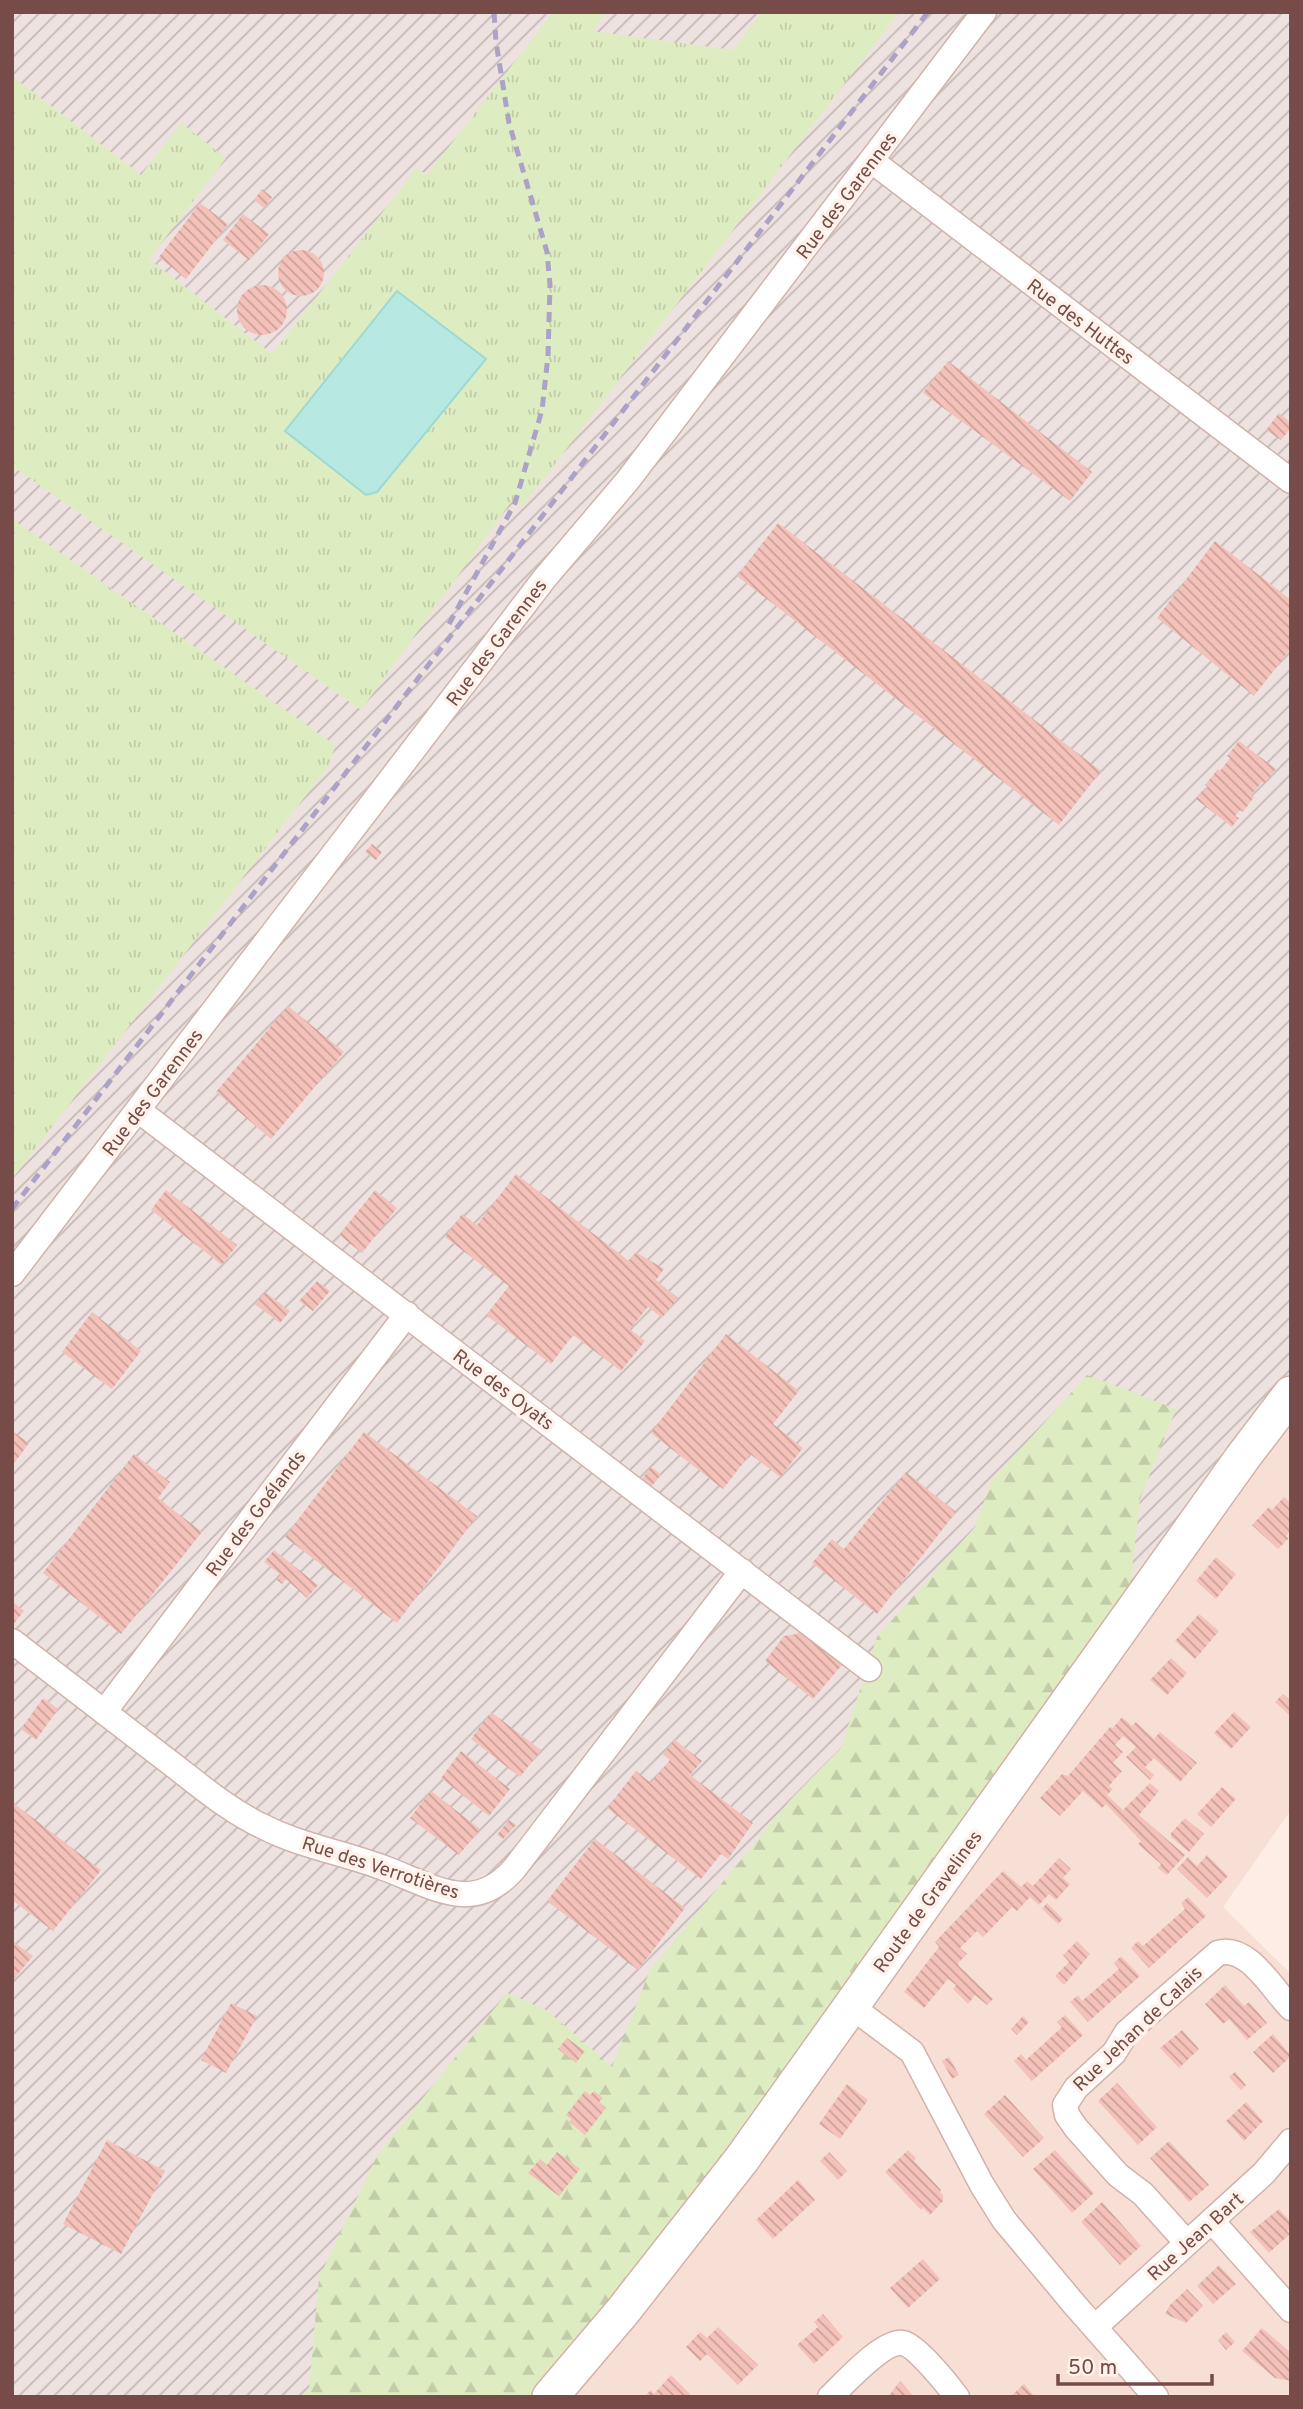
<svg xmlns="http://www.w3.org/2000/svg" width="1303" height="2409" font-family="Overpass,sans-serif">
<defs>
<pattern id="industrial-furrows" width="10" height="10" patternUnits="userSpaceOnUse" patternTransform="scale(1.75)"><rect width="10" height="10" fill="#ede2df"/><path d="M-1 1l2-2M0 10L10 0M9 11l2-2" fill="none" stroke="#c5b9b7"/></pattern>
<pattern id="grass-tufts" width="24" height="20" patternUnits="userSpaceOnUse" patternTransform="scale(1.75)"><rect width="24" height="20" fill="#deecc2"/><path d="M3 7l-1-3M5 7V3M7 7l1-3M15 17l-1-3M17 17v-4M19 17l1-3" fill="none" stroke="#c2cca8"/></pattern>
<pattern id="forest-firs" width="22" height="20" patternUnits="userSpaceOnUse" patternTransform="scale(1.75)"><rect width="22" height="20" fill="#deecc2"/><path d="M5 1l3.5 6h-7zM16 11l3.5 6h-7z" fill="#c2cca8"/></pattern>
<pattern id="building-back-hatch" width="6" height="6" patternUnits="userSpaceOnUse" patternTransform="scale(1.75)"><rect width="6" height="6" fill="#f4c2ba"/><path d="M-1 5l2 2M0 0l6 6M5-1l2 2" fill="none" stroke="#caa099"/></pattern>
</defs>
<rect width="100%" height="100%" fill="#fdede4"/>
<polygon fill="#f7dfd5" points="1291,1374 1291,1810 1223,1907 1291,1974 1291,2397 488,2397 869,1938"/>
<polygon fill="url(#industrial-furrows)" points="12,12 1291,12 1291,1374 869,1938 488,2397 12,2397"/>
<g fill="url(#grass-tufts)">
<polygon points="553,12 606,12 592,31 733,50 762,12 899,12 523,506 511,502 361,710 12,466 12,76 141,175 181,123 226,158 149,259 272,354 417,168 427,175"/>
<polygon points="12,519 335,745 330,764 12,1179"/>
</g>
<polygon fill="url(#forest-firs)" points="1087,1375 1176,1409 1140,1499 1129,1596 703,2191 530,2397 301,2397 309,2389 319,2278 378,2154 507,1993 548,2011 612,2067 650,1970 792,1798 841,1748 877,1637 975,1527 991,1482"/>
<polygon fill="#b7e8e2" stroke="#9ddad3" stroke-width="2" points="397,291 486,359 377,492 366,495 285,431"/>
<g fill="url(#building-back-hatch)">
<polygon points="262,189 272,197 264,208 254,200"/>
<polygon points="200,203 228,224 186,279 159,257"/>
<polygon points="243,214 269,234 249,260 223,240"/>
<circle cx="301" cy="273" r="23"/>
<circle cx="262" cy="310" r="25"/>
<polygon points="948,361 1092,472 1070,501 923,393"/>
<polygon points="1279,413 1291,423 1291,428 1281,440 1266,430"/>
<polygon points="778,523 1101,771 1059,825 737,576"/>
<polygon points="1215,541 1291,600 1291,648 1254,696 1157,618"/>
<polygon points="1239,741 1276,769 1264,784 1262,782 1251,795 1254,797 1243,812 1240,810 1235,816 1239,818 1232,827 1196,799 1202,791 1204,792 1208,787 1205,785 1218,769 1220,771 1230,758 1227,756"/>
<polygon points="372,844 382,852 376,860 365,852"/>
<polygon points="288,1006 344,1052 271,1139 216,1092"/>
<polygon points="516,1174 629,1261 636,1252 664,1269 656,1280 678,1298 662,1318 648,1307 630,1329 645,1341 621,1371 573,1335 551,1364 486,1315 509,1286 445,1237 462,1214 477,1225"/>
<polygon points="166,1190 237,1245 222,1265 151,1210"/>
<polygon points="375,1190 397,1208 362,1253 339,1235"/>
<polygon points="317,1281 330,1291 313,1311 299,1301"/>
<polygon points="265,1292 290,1311 280,1323 255,1304"/>
<polygon points="92,1312 141,1351 112,1389 62,1352"/>
<polygon points="726,1334 799,1391 773,1424 803,1448 780,1477 750,1454 723,1489 651,1433"/>
<polygon points="12,1431 29,1443 12,1466"/>
<polygon points="364,1432 477,1516 397,1623 285,1537"/>
<polygon points="134,1454 170,1482 158,1498 202,1532 121,1634 43,1573"/>
<polygon points="651,1467 661,1474 652,1486 642,1479"/>
<polygon points="906,1472 956,1512 877,1614 812,1563 832,1539 844,1549"/>
<polygon points="1284,1497 1291,1503 1291,1530 1286,1536 1289,1538 1278,1549 1252,1525 1269,1507 1272,1510"/>
<polygon points="274,1550 318,1585 307,1598 286,1579 282,1584 277,1580 281,1575 264,1562"/>
<polygon points="1216,1557 1236,1574 1216,1599 1196,1581"/>
<polygon points="12,1601 24,1611 12,1626"/>
<polygon points="1199,1614 1219,1631 1195,1659 1175,1641"/>
<polygon points="799,1630 842,1665 813,1699 765,1661 784,1636 797,1634"/>
<polygon points="1171,1658 1187,1673 1167,1695 1150,1680"/>
<polygon points="1283,1694 1291,1701 1289,1715 1275,1702"/>
<polygon points="43,1698 58,1709 36,1740 21,1729"/>
<polygon points="491,1712 541,1750 520,1777 471,1739"/>
<polygon points="1234,1712 1251,1727 1231,1749 1214,1733"/>
<polygon points="1122,1717 1132,1726 1136,1722 1154,1739 1160,1732 1197,1763 1180,1782 1154,1758 1145,1767 1154,1775 1150,1780 1126,1757 1136,1747 1123,1736 1115,1745 1123,1752 1113,1763 1122,1771 1109,1786 1113,1789 1107,1795 1123,1810 1150,1783 1159,1791 1139,1815 1185,1855 1167,1875 1158,1868 1161,1864 1138,1844 1141,1841 1106,1804 1102,1808 1083,1791 1060,1816 1040,1798 1062,1774 1068,1776 1110,1727 1113,1728"/>
<polygon points="675,1740 702,1761 690,1775 753,1823 728,1859 721,1854 701,1879 607,1808 636,1771 651,1783 670,1760 663,1754"/>
<polygon points="461,1751 510,1789 489,1816 441,1778"/>
<polygon points="1222,1787 1236,1799 1211,1827 1197,1814"/>
<polygon points="431,1791 480,1829 459,1855 410,1818"/>
<polygon points="12,1802 101,1870 53,1931 12,1900"/>
<polygon points="1185,1818 1204,1834 1189,1852 1171,1837 1171,1833"/>
<polygon points="509,1820 516,1825 503,1839 497,1835"/>
<polygon points="595,1839 685,1908 638,1970 547,1901"/>
<polygon points="1207,1855 1228,1876 1207,1898 1177,1869 1188,1857 1197,1866"/>
<polygon points="1059,1858 1071,1869 1063,1878 1070,1884 1056,1900 1049,1894 1039,1905 1030,1897 1017,1911 1012,1907 983,1937 977,1931 960,1948 967,1954 958,1963 959,1966 993,1999 987,2005 975,1995 968,2004 953,1989 956,1985 948,1979 924,2008 904,1992 939,1947 935,1942 1003,1871 1021,1887 1027,1881 1033,1886"/>
<polygon points="1188,1897 1206,1916 1149,1968 1131,1948 1138,1941 1143,1946 1185,1909 1181,1903"/>
<polygon points="1047,1903 1063,1919 1058,1924 1042,1909"/>
<polygon points="12,1941 33,1956 12,1981"/>
<polygon points="1077,1941 1090,1954 1064,1985 1055,1976 1069,1962 1063,1955"/>
<polygon points="1121,1956 1140,1976 1088,2022 1070,2002 1078,1995 1082,2001 1119,1969 1114,1963"/>
<polygon points="1225,1985 1244,2006 1249,2002 1267,2023 1247,2040 1229,2019 1223,2024 1205,2004"/>
<polygon points="231,2003 257,2016 226,2073 201,2060"/>
<polygon points="1065,2015 1083,2035 1032,2081 1014,2061 1021,2054 1026,2060 1062,2027 1057,2022"/>
<polygon points="1023,2016 1029,2022 1017,2035 1011,2029"/>
<polygon points="1182,2030 1199,2049 1179,2068 1160,2048"/>
<polygon points="1273,2034 1291,2056 1273,2073 1253,2052"/>
<polygon points="567,2038 585,2051 576,2063 558,2049"/>
<polygon points="949,2057 959,2075 952,2079 942,2061"/>
<polygon points="1235,2072 1246,2085 1241,2090 1229,2077"/>
<polygon points="1117,2083 1157,2127 1138,2145 1098,2101"/>
<polygon points="847,2084 868,2100 840,2139 819,2124"/>
<polygon points="585,2091 590,2095 594,2091 603,2098 599,2102 606,2108 585,2135 569,2122 571,2119 566,2115"/>
<polygon points="1005,2095 1044,2138 1023,2157 984,2114"/>
<polygon points="1246,2102 1263,2121 1244,2141 1226,2121"/>
<polygon points="107,2140 165,2171 121,2254 63,2224"/>
<polygon points="1169,2141 1209,2185 1189,2202 1150,2158"/>
<polygon points="908,2150 916,2158 914,2161 941,2190 940,2192 943,2195 943,2201 930,2215 923,2208 921,2210 885,2172"/>
<polygon points="1055,2150 1094,2193 1072,2213 1033,2169"/>
<polygon points="557,2152 580,2169 559,2196 528,2173 540,2159 547,2165"/>
<polygon points="829,2152 847,2171 838,2180 820,2161"/>
<polygon points="798,2180 815,2200 773,2239 756,2220"/>
<polygon points="1102,2202 1141,2246 1120,2265 1081,2222"/>
<polygon points="1279,2209 1291,2222 1291,2228 1287,2231 1290,2234 1269,2253 1250,2232"/>
<polygon points="923,2259 940,2279 908,2308 890,2288"/>
<polygon points="1219,2265 1236,2284 1213,2304 1197,2286"/>
<polygon points="1187,2289 1203,2306 1186,2323 1165,2314 1170,2305"/>
<polygon points="823,2314 843,2337 814,2364 797,2345 818,2327 814,2322"/>
<polygon points="718,2327 758,2365 738,2385 707,2354 700,2361 686,2347 700,2332 707,2338"/>
<polygon points="1262,2328 1290,2352 1291,2381 1275,2378 1242,2351"/>
<polygon points="1226,2332 1235,2342 1226,2350 1218,2340"/>
<polygon points="671,2375 693,2397 644,2397 651,2390 654,2394"/>
<polygon points="900,2381 914,2397 888,2397"/>
<polygon points="1024,2384 1035,2397 1010,2397"/>
</g>
<g fill="none" stroke-linecap="round" stroke-linejoin="round">
<defs>
<g id="minor">
<polyline points="872,161 1291,481"/>
<polyline points="138,1110 869,1669"/>
<polyline points="12,1274 544,579 628,480 984,12"/>
<path d="M12 1641C63 1680 113 1719 164 1758 196 1782 227 1810 264 1827 301 1846 345 1853 384 1868 433 1886 473 1916 514 1869L742 1571"/>
<polyline points="104,1712 407,1314"/>
<polyline points="852,2007 912,2052 982,2185 1004,2220 1074,2304 1156,2397"/>
<polyline points="1212,2221 1291,2310"/>
<path d="M1187 2243 1143 2194 1118 2175 1076 2128 1067 2115 1065 2105 1076 2088 1114 2053 1127 2032 1218 1953C1248 1944 1272 1989 1291 2008"/>
<polyline points="1095,2327 1264,2173 1291,2141"/>
<path d="M830 2397C845 2383 883 2340 903 2343 917 2346 948 2385 957 2397"/>
</g>
<polyline id="secondary" points="550,2397 623,2311 742,2159 1243,1457 1291,1394"/>
</defs>
<use href="#minor" stroke="#d1b3ac" stroke-width="27"/>
<use href="#secondary" stroke="#d5b1aa" stroke-width="38"/>
<use href="#minor" stroke="#fff" stroke-width="24"/>
<use href="#secondary" stroke="#fff" stroke-width="35"/>
<g stroke="#aca2c8" stroke-width="5" stroke-dasharray="10 7" stroke-linecap="butt">
<polyline points="449,624 515,503 542,410 548,356 550,285 547,252 509,123 496,42 494,12"/>
<polyline points="12,1209 928,12"/>
</g>
</g>
<g text-anchor="middle" stroke-width="7" stroke-linejoin="round" paint-order="stroke">
<g font-size="19" fill="#774c48" stroke="#fff2eb">
<text transform="translate(846 195) rotate(-53)" y="7">Rue des Garennes</text>
<text transform="translate(1081 321) rotate(37)" y="7">Rue des Huttes</text>
<text transform="translate(496 642) rotate(-53)" y="7">Rue des Garennes</text>
<text transform="translate(152 1092) rotate(-53)" y="7">Rue des Garennes</text>
<text transform="translate(504 1389) rotate(37)" y="7">Rue des Oyats</text>
<text transform="translate(255 1513) rotate(-53)" y="7">Rue des Goélands</text>
<text transform="translate(381 1867) rotate(18)" y="7">Rue des Verrotières</text>
<text transform="translate(927 1901) rotate(-54)" y="7">Route de Gravelines</text>
<text transform="translate(1137 2028) rotate(-44)" y="7">Rue Jehan de Calais</text>
<text transform="translate(1195 2236) rotate(-42)" y="7">Rue Jean Bart</text>
</g>
</g>
<rect width="1303" height="2409" fill="none" stroke="#774c48" stroke-width="28"/>
<path d="M1058 2374v10h154v-10" fill="none" stroke="#774c48" stroke-width="3.5"/>
<text x="1068" y="2374" font-size="21" fill="#774c48" stroke="#fff2eb" stroke-width="5" paint-order="stroke">50 m</text>
</svg>
